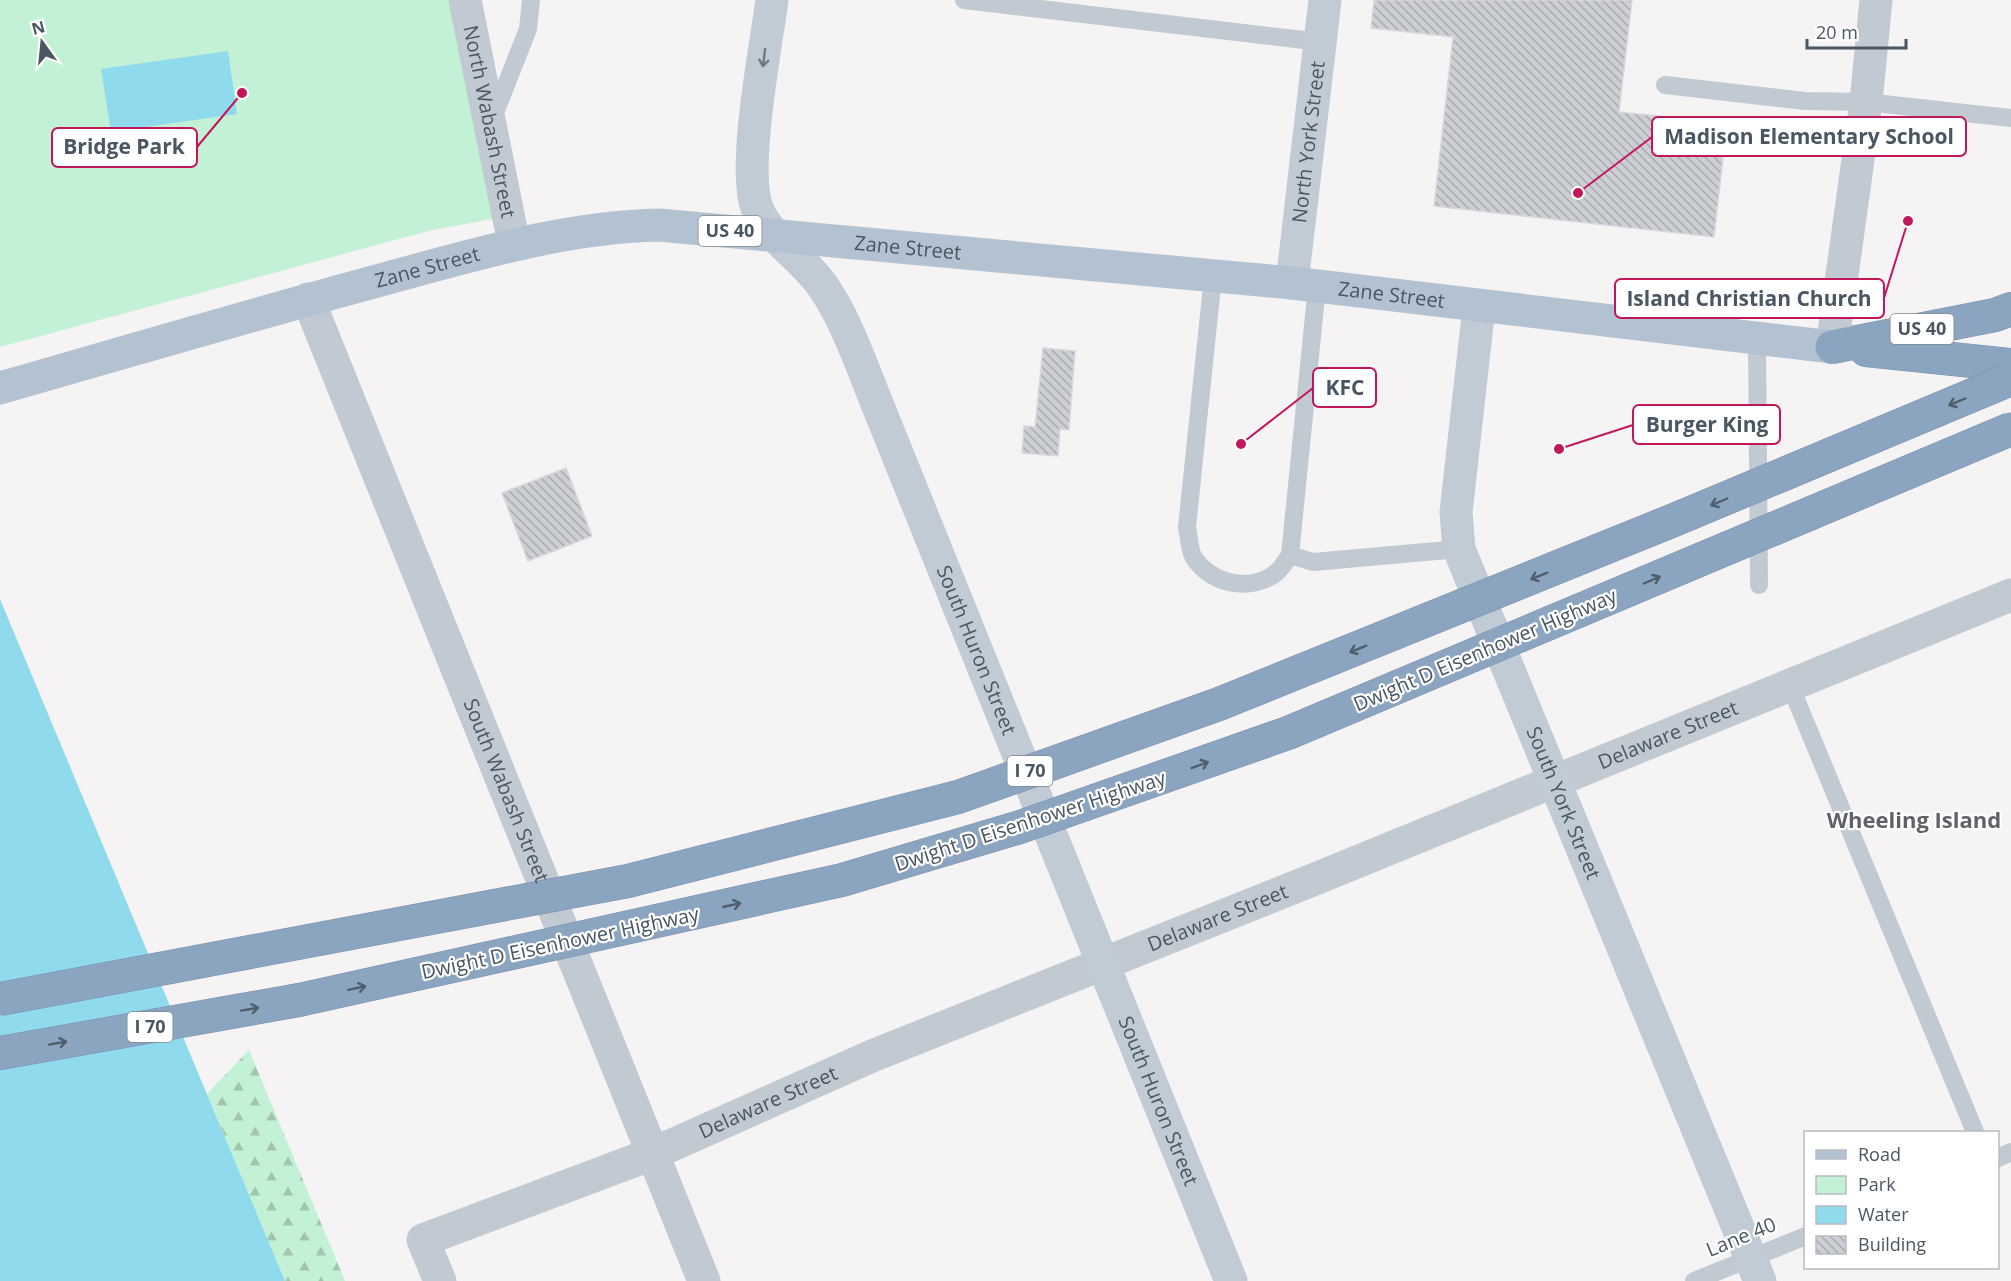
<svg xmlns="http://www.w3.org/2000/svg" width="2011" height="1281" font-family="'Open Sans',sans-serif">
<defs>
<pattern id="forest-firs" width="22" height="20" patternUnits="userSpaceOnUse" patternTransform="scale(1.5)"><rect width="22" height="20" fill="#c3f1d5"/><path d="M5 1l3.5 6h-7zM16 11l3.5 6h-7z" fill="#a0c6b0"/></pattern>
<pattern id="building-back-hatch" width="6" height="6" patternUnits="userSpaceOnUse" patternTransform="scale(1.5)"><rect width="6" height="6" fill="#cdcfd5"/><path d="M-1 5l2 2M0 0l6 6M5-1l2 2" fill="none" stroke="#a8abb0"/></pattern>
</defs>
<rect width="100%" height="100%" fill="#f5f3f3"/>
<polygon fill="#c3f1d5" points="0,0 465,0 509,216 432,230 0,347"/>
<polygon fill="url(#forest-firs)" points="249,1050 345,1281 285,1281 207,1094"/>
<g fill="#90daee">
<polygon points="228,51 237,114 111,132 101,69"/>
<polygon points="0,599 285,1281 0,1281"/>
</g>
<g fill="url(#building-back-hatch)" stroke="#d7d9de" stroke-width="1.5">
<polygon points="1374,0 1632,0 1619,112 1727,123 1714,237 1434,206 1453,37 1371,28"/>
<polygon points="1043,348 1075,351 1069,430 1060,429 1058,456 1022,453 1024,426 1035,427"/>
<polygon points="566,468 592,536 528,561 502,493"/>
</g>
<g fill="none" stroke-linecap="round" stroke-linejoin="round">
<defs>
<g id="highway">
<polyline points="1832,347 1995,315 2011,309"/>
<polyline points="1866,350 2011,365"/>
<polyline points="0,1053 299,1000"/>
</g>
</defs>
<use href="#highway" stroke="#7690ad" stroke-width="34"/>
<g stroke="#c1cad2" stroke-width="18">
<polyline points="964,0 1321,42"/>
<polyline points="1665,85 1805,101 1866,102 2011,118"/>
<polyline points="493,118 528,29 531,0"/>
<path d="M1213 276 1187 527C1189 536 1189 550 1194 558 1210 581 1241 591 1268 578 1278 574 1284 564 1290 555L1317 286"/>
<polyline points="1757,338 1759,585"/>
<polyline points="1290,555 1313,562 1459,549"/>
<polyline points="1790,685 1975,1132"/>
<polyline points="1998,1158 2011,1152"/>
<polyline points="1694,1281 1806,1236"/>
</g>
<g stroke="#c1cad2" stroke-width="33">
<path id="s1" d="M465 0 514 244"/>
<path id="s2" d="M308 299 704 1281"/>
<polyline points="1832,347 1866,102 1876,0"/>
<path id="s3" d="M440 1281 423 1240 652 1154 872 1056 1320 877 2011 595"/>
</g>
<g stroke="#c1cbd6" stroke-width="33">
<path id="s4" d="M772 0C766 46 742 168 757 208 769 239 806 260 824 288 848 322 867 381 884 421L1231 1281"/>
<path id="s5" d="M1292 283 1325 0"/>
<path id="s6" d="M1479 307 1456 512 1459 549 1760 1281"/>
</g>
<path stroke="#b3c2d1" stroke-width="33" id="s7" d="M0 388C129 351 258 313 388 278 477 254 566 227 659 225L1292 283 1832 347"/>
<use href="#highway" stroke="#8ba5c1" stroke-width="33"/>
<defs>
<g id="highway-bridge">
<polyline points="0,999 628,881 958,797 1219,704 1674,520 2011,379"/>
<polyline points="299,1000 842,880 1020,827 1288,733 2011,429"/>
</g>
</defs>
<use href="#highway-bridge" stroke="#7690ad" stroke-width="34" stroke-linecap="butt"/>
<use href="#highway-bridge" stroke="#8ba5c1" stroke-width="33"/>
</g>
<defs><path id="oneway-shaft" d="M-6 0H5M1.5-3L5.5 0L1.5 3" fill="none" stroke-width="1.6" stroke-linecap="round" stroke-linejoin="round" transform="scale(1.5)"/></defs>
<use stroke="#6e7984" href="#oneway-shaft" transform="translate(764 58) rotate(97)"/>
<g stroke="#505e6b">
<use href="#oneway-shaft" transform="translate(1957 402) rotate(157)"/>
<use href="#oneway-shaft" transform="translate(1719 502) rotate(157)"/>
<use href="#oneway-shaft" transform="translate(1539 576) rotate(158)"/>
<use href="#oneway-shaft" transform="translate(1652 580) rotate(-23)"/>
<use href="#oneway-shaft" transform="translate(1358 649) rotate(158)"/>
<use href="#oneway-shaft" transform="translate(1200 765) rotate(-20)"/>
<use href="#oneway-shaft" transform="translate(732 905) rotate(-13)"/>
<use href="#oneway-shaft" transform="translate(357 988) rotate(-12)"/>
<use href="#oneway-shaft" transform="translate(250 1009) rotate(-10)"/>
<use href="#oneway-shaft" transform="translate(58 1043) rotate(-10)"/>
</g>
<g text-anchor="middle" stroke-width="4.5" stroke-linejoin="round" paint-order="stroke">
<g fill="#fff" stroke="#808990" stroke-width="1.5">
<rect x="698.5" y="216" width="63" height="30" rx="4.5"/>
<rect x="1890.5" y="314" width="63" height="30" rx="4.5"/>
<rect x="1007.5" y="756" width="45" height="30" rx="4.5"/>
<rect x="127.5" y="1012" width="45" height="30" rx="4.5"/>
</g>
<g font-size="18" font-weight="bold" fill="#4a5661">
<text x="730" y="237">US 40</text>
<text x="1922" y="335">US 40</text>
<text x="1030" y="777">I 70</text>
<text x="150" y="1033">I 70</text>
</g>
<g font-size="20" fill="#4a5661" stroke="#fff">
<text dy="7" stroke="none"><textPath href="#s1" startOffset="124">North Wabash Street</textPath></text>
<text dy="7" stroke="none"><textPath href="#s5" startOffset="142">North York Street</textPath></text>
<text dy="7" stroke="none"><textPath href="#s7" startOffset="930">Zane Street</textPath></text>
<text dy="7" stroke="none"><textPath href="#s7" startOffset="444">Zane Street</textPath></text>
<text dy="7" stroke="none"><textPath href="#s7" startOffset="1416">Zane Street</textPath></text>
<text transform="translate(1485 650) rotate(-23)" y="7">Dwight D Eisenhower Highway</text>
<text dy="7" stroke="none"><textPath href="#s4" startOffset="708">South Huron Street</textPath></text>
<text dy="7" stroke="none"><textPath href="#s3" startOffset="1388">Delaware Street</textPath></text>
<text dy="7" stroke="none"><textPath href="#s2" startOffset="530">South Wabash Street</textPath></text>
<text dy="7" stroke="none"><textPath href="#s6" startOffset="518">South York Street</textPath></text>
<text transform="translate(1030 821) rotate(-18)" y="7">Dwight D Eisenhower Highway</text>
<text dy="7" stroke="none"><textPath href="#s3" startOffset="902">Delaware Street</textPath></text>
<text transform="translate(560 943) rotate(-12)" y="7">Dwight D Eisenhower Highway</text>
<text dy="7" stroke="none"><textPath href="#s4" startOffset="1194">South Huron Street</textPath></text>
<text dy="7" stroke="none"><textPath href="#s3" startOffset="416">Delaware Street</textPath></text>
<text transform="translate(1741 1237) rotate(-22)" y="7">Lane 40</text>
</g>
<g font-size="22" font-weight="bold" fill="#5f6368" stroke="#fff">
<text x="1914" y="828">Wheeling Island</text>
</g>
</g>
<path fill="none" stroke="#c2185b" stroke-width="2" d="M1578 193L1652 137M242 93L197 147M1908 221L1884 298M1241 444L1313 388M1559 449L1633 425"/>
<g fill="#c2185b" stroke="#fff" stroke-width="2">
<circle cx="1578" cy="193" r="6"/>
<circle cx="242" cy="93" r="6"/>
<circle cx="1908" cy="221" r="6"/>
<circle cx="1241" cy="444" r="6"/>
<circle cx="1559" cy="449" r="6"/>
</g>
<g fill="#fff" stroke="#c2185b" stroke-width="2">
<rect x="1652" y="117" width="314" height="39" rx="6"/>
<rect x="52" y="128" width="145" height="39" rx="6"/>
<rect x="1615" y="279" width="269" height="39" rx="6"/>
<rect x="1313" y="368" width="63" height="39" rx="6"/>
<rect x="1633" y="405" width="147" height="39" rx="6"/>
</g>
<g font-size="21" text-anchor="middle" font-weight="bold" fill="#4a5661">
<text x="1809" y="144">Madison Elementary School</text>
<text x="124" y="154">Bridge Park</text>
<text x="1749" y="306">Island Christian Church</text>
<text x="1345" y="395">KFC</text>
<text x="1707" y="432">Burger King</text>
</g>
<rect x="1804" y="1131" width="195" height="138" fill="#ffffff" stroke="#b7bbc0" stroke-width="1.5"/>
<rect x="1816" y="1150" width="30" height="9" fill="#b3c2d1" stroke="#b7bbc0" stroke-width="1.5"/>
<text x="1858" y="1161" font-size="18" fill="#4a5661">Road</text>
<rect x="1816" y="1176" width="30" height="18" fill="#c3f1d5" stroke="#b7bbc0" stroke-width="1.5"/>
<text x="1858" y="1191" font-size="18" fill="#4a5661">Park</text>
<rect x="1816" y="1206" width="30" height="18" fill="#90daee" stroke="#b7bbc0" stroke-width="1.5"/>
<text x="1858" y="1221" font-size="18" fill="#4a5661">Water</text>
<rect x="1816" y="1236" width="30" height="18" fill="url(#building-back-hatch)" stroke="#b7bbc0" stroke-width="1.5"/>
<text x="1858" y="1251" font-size="18" fill="#4a5661">Building</text>
<g transform="translate(42 42) rotate(345)" stroke="#ffffff" stroke-width="4.5" paint-order="stroke">
<path d="M0-4.5L10 22L0 15L-10 22Z" fill="#4a5661"/>
<text y="-9" font-size="16" font-weight="bold" text-anchor="middle" fill="#4a5661">N</text>
</g>
<path d="M1807 39v9h99v-9" fill="none" stroke="#4a5661" stroke-width="3"/>
<text x="1816" y="39" font-size="18" fill="#4a5661" stroke="#ffffff" stroke-width="4.5" paint-order="stroke">20 m</text>
</svg>
